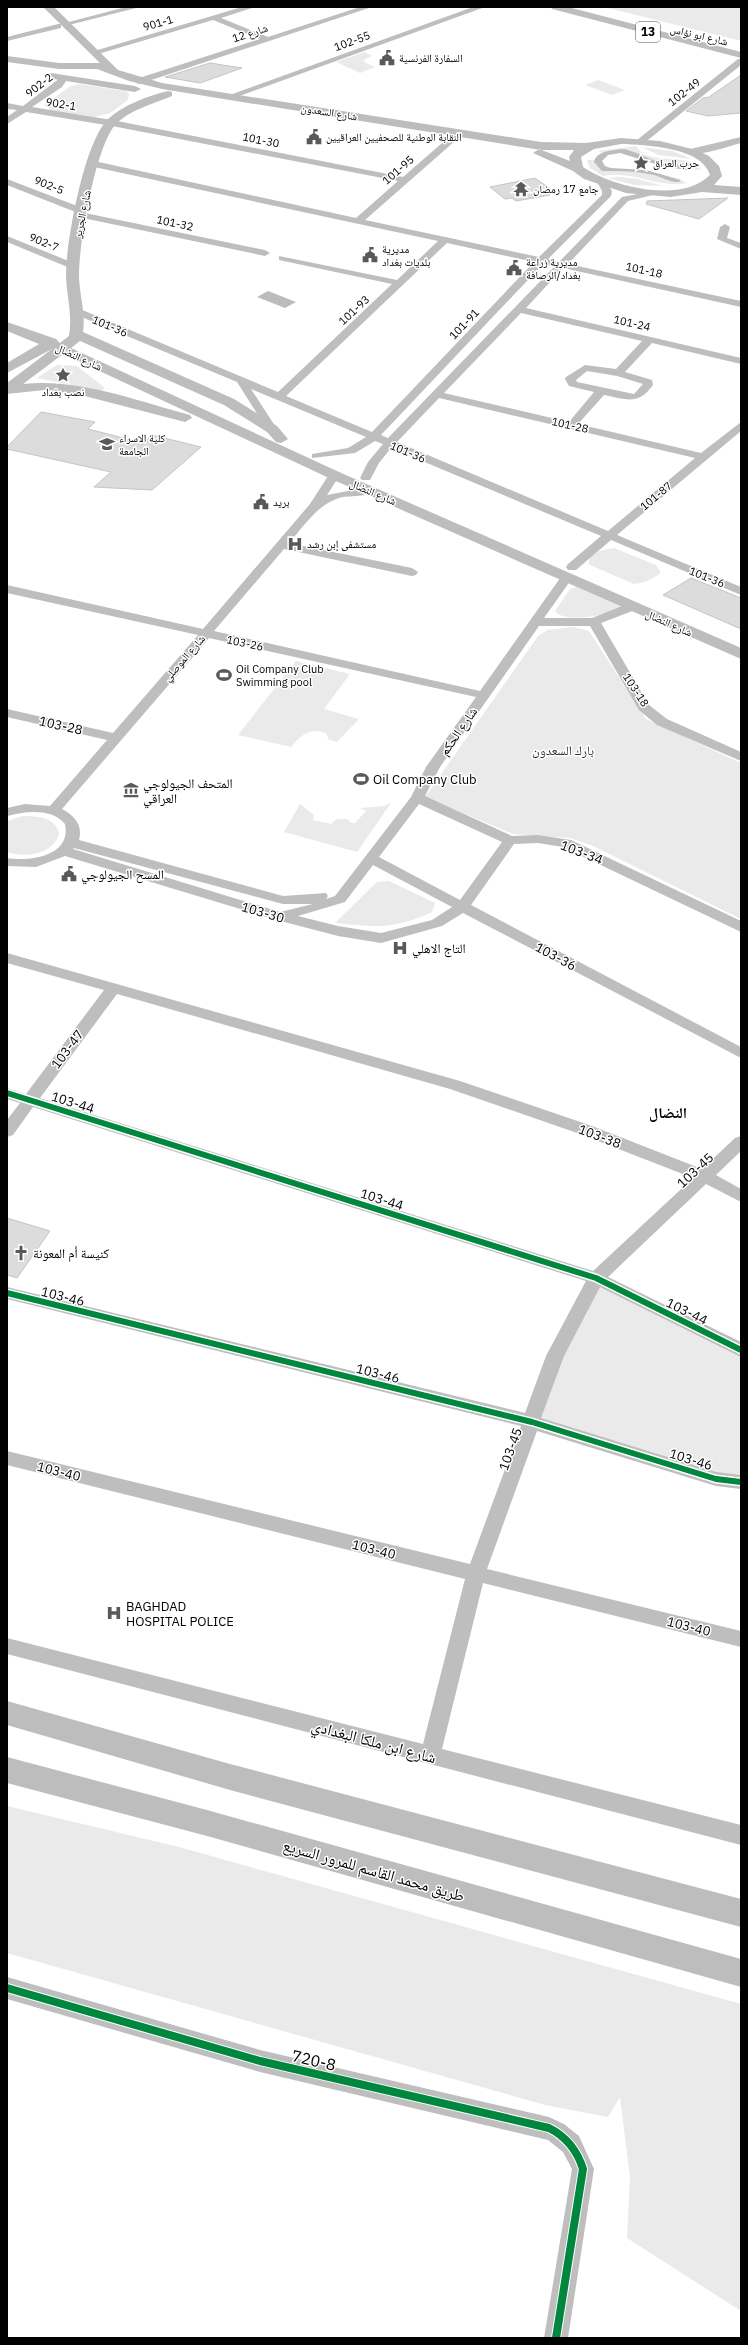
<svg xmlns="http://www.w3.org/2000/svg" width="748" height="2345" font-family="'IBM Plex Sans','Noto Naskh Arabic',sans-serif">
<rect width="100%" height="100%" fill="#fff"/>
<g fill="#eaeaea">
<polygon points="604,7 741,7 741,41"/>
<polygon points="365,52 372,56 363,60 365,61 364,62 375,67 360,73 336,62"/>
<polygon points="598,80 625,90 612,95 585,85"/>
<polygon points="79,84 126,91 129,94 128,100 110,113 94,117 51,110 44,105 71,86"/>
<path d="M636 146C649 168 687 150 701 170L691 169 693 168 691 165H677L654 161 627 149 602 153 598 151Z"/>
<polygon points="642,147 672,151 692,159 658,155"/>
<path d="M587 160H594L602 171C619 171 636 171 652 175 661 177 670 183 679 182L681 180 687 183C658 189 635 170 603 176L590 168Z"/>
<polygon points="620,177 638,179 663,186 634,185 607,178"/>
<polygon points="57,365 77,366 105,388 101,391 37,378"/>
<polygon points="614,548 656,565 660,571 660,574 645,582 634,584 588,564 590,558 599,551"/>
<path d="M577 587 622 607C610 615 564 624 555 611L570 589Z"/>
<polygon points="574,627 589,631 646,719 741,763 741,919 593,846 570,838 513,834 425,797 538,636 547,630"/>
<path d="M296 661 350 674 324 709 359 719 337 742 329 740 326 733C310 727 301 735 291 747L238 735Z"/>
<polygon points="391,803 357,852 284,832 300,804 314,815 313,820 331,824 337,819 347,819 351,823 355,823 366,811 360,808 384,806"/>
<path d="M23 816C38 816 54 817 59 833 54 855 25 858 7 852V821Z"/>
<path d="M389 881 435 903 432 912C393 930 375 927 335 923L377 882Z"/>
<polygon points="596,1278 741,1350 741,1482 532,1422"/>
<polygon points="7,1806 179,1847 741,2004 741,2311 627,2238 630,2178 620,2097 608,2117 545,2105 7,1953"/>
</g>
<g fill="#bcbcbc">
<path d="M625 149C639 153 652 161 667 164 675 165 688 163 694 167L688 170 665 167 620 153 608 155 602 161 605 166 611 168 646 170 681 180 679 182C670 183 662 177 653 175 636 171 619 171 602 171L594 162C596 150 616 150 625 149Z"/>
<polygon points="268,291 296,302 285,308 257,297"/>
</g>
<g fill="#dcdcdc" stroke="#c5c5c5">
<polygon points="210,63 242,68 200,83 165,77"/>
<polygon points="741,75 741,113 708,116 686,111 703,98 709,97"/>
<polygon points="535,178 552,190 546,191 550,195 516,201 512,198 505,199 490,187"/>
<polygon points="728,198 699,219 646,204 647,201"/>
<polygon points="41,412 95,422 88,429 143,443 152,435 201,447 152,490 94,487 111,472 7,449 7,447"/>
<polygon points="691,578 741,598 741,629 663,595"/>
<polygon points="7,1218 50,1231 17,1278 7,1275"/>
</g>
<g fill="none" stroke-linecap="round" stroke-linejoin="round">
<g fill="#bebebe" fill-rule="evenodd">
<polygon points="126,7 140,7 65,26 61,24"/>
<polygon points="242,7 255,7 221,18 268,37 360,7 372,7 139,84 136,83 136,79 260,39 213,20 98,54 91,52"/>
<polygon points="473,7 485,7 234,98 227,96"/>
<polygon points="58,24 61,24 61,28 7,41 7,37"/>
<polygon points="738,59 741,59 741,65 643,144 637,144 637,140"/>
<path d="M64 75 68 78 62 87 32 107 112 120 403 177 449 137H455V141L365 220 539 257 602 195V191L597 182 605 180 612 191 611 196 548 259 559 262 622 197 653 191V195L628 201 568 264 741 301V307L563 268 526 308 741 358V364L652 343 625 372 652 380 653 385C638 406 626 399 604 395L578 424 701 453 741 422V431L617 535 741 587V595L611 540 576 570H568L566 567 568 564 601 536 391 448 379 463 370 480H362L360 478 368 462 383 444 375 441 355 453 312 458V454L348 448 366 437 251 389 277 429 276 431H268L237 382 72 313V309H80L278 392 392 284 279 260V256L397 280 438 241 94 167 89 164 94 161 356 218 398 181 112 126 26 112 7 124V117L17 110 7 109V103L23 106ZM447 243 534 262 372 432 286 396ZM543 264 554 267 388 438 381 435ZM521 313 642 341 616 369 585 365 566 377 565 379 569 386 594 392 569 422 444 393ZM587 371 617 376 643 384 634 394 577 382 576 380ZM439 398 695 458 608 531 397 442Z"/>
<path d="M741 137V143C729 146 691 160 682 151Z"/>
<polygon points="7,179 85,209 85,213 265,250 270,253 265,256 78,217 76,215 78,213 7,185"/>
<polygon points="725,224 730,227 727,238 741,243 741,249 717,239 720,227"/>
<polygon points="7,236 76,264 78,266 73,269 70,268 7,242"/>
<path d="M334 472 340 475 327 495 369 487 375 490C369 498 348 495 339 498 317 505 304 526 289 543L412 568 418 572 416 575 412 576 284 549 214 631 480 691 563 574 567 573 573 577 544 618H592L627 604H635L637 607 635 610 601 623 649 705 667 719 741 752V761L657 725 639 710 590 626H539L440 767 425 796 512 836 538 835 571 840 741 921V932L563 847 538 843 514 844 471 905 741 1047V1058L463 913 442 926 381 943 338 936 273 919 65 856 36 867 7 866V858C30 862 72 856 65 824 52 808 26 811 7 816V808L25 804 50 806 107 740 7 717V709L113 733 198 635 7 593V585L203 629 310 504 330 473ZM209 638 476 697 426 767 411 797 335 896 326 899 328 896 326 893 283 896 79 840C83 825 75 816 62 809ZM419 804 502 842 460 900 379 857ZM74 848 283 904H313L280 912 73 849ZM373 865 452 907 432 920 381 933 338 926 298 916 345 902Z"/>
<path d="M7 953 460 1081 592 1126 702 1169 735 1138 741 1136V1151L716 1175 741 1189V1202L706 1184 608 1277 741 1342V1357L600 1287 564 1356 541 1418 716 1472 741 1475V1489L716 1486 537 1431 487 1569 741 1631V1647L483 1583 442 1749 741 1825V1845L7 1654V1638L423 1744 465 1579 7 1465V1451L470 1564 521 1426 7 1299V1287L525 1413 546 1356 586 1281 33 1107 13 1135 7 1137V1120L20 1103 7 1099V1088L26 1094 104 990 7 963ZM117 994 450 1089 580 1134 693 1178 593 1271 40 1098Z"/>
<polygon points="7,1977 260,2050 549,2117 564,2124 579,2136 594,2169 568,2338 544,2338 572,2169 563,2152 548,2140 260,2072 7,1999"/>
</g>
<g fill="#bdbdbd" fill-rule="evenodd">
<path d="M43 7H54L118 70 162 83 541 142 586 143 621 138 660 141 696 150 709 156 719 166 722 176 714 185 741 187V195L702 192 671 197 626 193 584 179 573 171 533 153 539 149 570 161 569 157 574 150H541L162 89 129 81 97 69H59L7 62V56L59 63H100ZM621 144C646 145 702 147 710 175 682 204 612 187 583 167L581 157 594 149Z"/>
<polygon points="551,7 568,7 741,52 741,58 552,9"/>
<polygon points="51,73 135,86 141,89 135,92 47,78 47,74"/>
<path d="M168 91 172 92V96C153 104 129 110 115 125 95 149 79 242 79 275 79 294 86 313 83 332L234 399 277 426 288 439 281 443 276 442 267 432 224 405 80 341 71 348 339 472 741 648V659L329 478 63 354 23 384C79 378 137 401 190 415L192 418 185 422 77 394 44 390 7 394V383L52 349 7 373V363L39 344 7 331V322L56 339 60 343 69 336C73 315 66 294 66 273 67 238 84 143 108 119 123 105 148 96 168 91Z"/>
</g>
<g fill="#bdbdbd" fill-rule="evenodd">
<polygon points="7,1701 230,1764 741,1899 741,1927 230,1790 7,1725"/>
<polygon points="7,1757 207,1810 741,1959 741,1987 207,1836 7,1783"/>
</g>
<defs>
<g id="cycleway-far1">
<polyline points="7,1093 596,1278 741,1350"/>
<polyline points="7,1293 532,1422 716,1479 741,1482"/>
</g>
<path id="cycleway" d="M7 1988 260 2061 549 2128C567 2137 577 2150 583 2169L556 2338"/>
</defs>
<use href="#cycleway-far1" stroke="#fff" stroke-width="9"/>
<use href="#cycleway" stroke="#fff" stroke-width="10"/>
<use href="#cycleway-far1" stroke="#00873e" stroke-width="6"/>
<use href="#cycleway" stroke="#00873e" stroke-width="8"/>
</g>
<defs>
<symbol id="civic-bare" viewBox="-9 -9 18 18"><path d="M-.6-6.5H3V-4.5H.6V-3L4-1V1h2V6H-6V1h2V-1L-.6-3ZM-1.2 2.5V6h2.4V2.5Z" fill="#595959" stroke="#fff" stroke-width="2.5" paint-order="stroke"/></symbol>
<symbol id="sight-bare" viewBox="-9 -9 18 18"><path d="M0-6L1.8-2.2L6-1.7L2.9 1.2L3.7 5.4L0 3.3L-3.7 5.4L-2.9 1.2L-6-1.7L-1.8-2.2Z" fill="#595959" stroke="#fff" stroke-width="2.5" paint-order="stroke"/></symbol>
<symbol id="temple-bare" viewBox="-9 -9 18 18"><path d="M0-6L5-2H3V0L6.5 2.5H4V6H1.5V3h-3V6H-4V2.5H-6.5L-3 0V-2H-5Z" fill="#595959" stroke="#fff" stroke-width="2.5" paint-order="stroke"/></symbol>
<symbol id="university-bare" viewBox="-9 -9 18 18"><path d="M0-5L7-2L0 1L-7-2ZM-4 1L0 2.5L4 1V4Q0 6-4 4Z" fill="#595959" stroke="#fff" stroke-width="2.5" paint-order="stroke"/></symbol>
<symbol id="hospital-bare" viewBox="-9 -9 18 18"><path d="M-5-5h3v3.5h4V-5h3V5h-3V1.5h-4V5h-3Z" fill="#595959" stroke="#fff" stroke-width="2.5" paint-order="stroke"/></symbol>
<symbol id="stadium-bare" viewBox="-9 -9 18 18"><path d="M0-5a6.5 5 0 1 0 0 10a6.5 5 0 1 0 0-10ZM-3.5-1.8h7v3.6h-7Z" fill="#595959" stroke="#fff" stroke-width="2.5" paint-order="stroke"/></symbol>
<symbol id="museum-bare" viewBox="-9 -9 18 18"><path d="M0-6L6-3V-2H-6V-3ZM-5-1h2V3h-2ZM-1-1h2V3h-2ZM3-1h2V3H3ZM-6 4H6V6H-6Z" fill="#595959" stroke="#fff" stroke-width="2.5" paint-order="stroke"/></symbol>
<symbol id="church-bare" viewBox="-9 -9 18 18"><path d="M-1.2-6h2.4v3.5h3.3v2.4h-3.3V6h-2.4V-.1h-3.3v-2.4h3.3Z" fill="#595959" stroke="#fff" stroke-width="2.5" paint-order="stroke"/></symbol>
</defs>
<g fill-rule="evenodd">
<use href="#civic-bare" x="376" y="47" width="22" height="22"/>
<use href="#civic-bare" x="303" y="126" width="22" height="22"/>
<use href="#sight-bare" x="630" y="152" width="22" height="22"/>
<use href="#temple-bare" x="510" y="178" width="22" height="22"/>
<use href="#civic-bare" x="359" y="244" width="22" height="22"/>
<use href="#civic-bare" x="503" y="257" width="22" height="22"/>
<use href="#sight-bare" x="52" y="364" width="22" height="22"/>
<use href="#university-bare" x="96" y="433" width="22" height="22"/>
<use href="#civic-bare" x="250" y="491" width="22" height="22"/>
<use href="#hospital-bare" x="284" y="533" width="22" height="22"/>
<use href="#stadium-bare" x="213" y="664" width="22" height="22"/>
<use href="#stadium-bare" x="350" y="768" width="22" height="22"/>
<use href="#museum-bare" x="120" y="779" width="22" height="22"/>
<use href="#civic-bare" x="58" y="863" width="22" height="22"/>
<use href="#hospital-bare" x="389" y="937" width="22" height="22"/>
<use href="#church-bare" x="10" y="1242" width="22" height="22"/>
<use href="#hospital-bare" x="103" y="1602" width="22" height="22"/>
</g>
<g text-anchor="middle" stroke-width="3" stroke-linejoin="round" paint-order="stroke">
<g font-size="11" fill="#000" stroke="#fff">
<text transform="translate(158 23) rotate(-16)" y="4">901-1</text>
<text transform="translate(250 33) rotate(-18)" y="4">شارع 12</text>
<text transform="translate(699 35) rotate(13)" y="4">شارع ابو نؤاس</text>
<text transform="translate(352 41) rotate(-20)" y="4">102-55</text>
<text transform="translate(39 85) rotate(-38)" y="4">902-2</text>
<text transform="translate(684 92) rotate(-38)" y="4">102-49</text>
<text transform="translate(61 104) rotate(9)" y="4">902-1</text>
<text transform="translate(329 112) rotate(9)" y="4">شارع السعدون</text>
<text transform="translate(261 140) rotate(11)" y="4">101-30</text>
<text transform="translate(398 170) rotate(-41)" y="4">101-95</text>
<text transform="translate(49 185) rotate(22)" y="4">902-5</text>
<text transform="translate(82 214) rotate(-78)" y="4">شارع الجرير</text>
<text transform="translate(175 223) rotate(12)" y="4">101-32</text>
<text transform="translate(44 242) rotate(22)" y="4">902-7</text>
<text transform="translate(644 270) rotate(13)" y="4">101-18</text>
<text transform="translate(354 310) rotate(-43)" y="4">101-93</text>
<text transform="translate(632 323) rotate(13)" y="4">101-24</text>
<text transform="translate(464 324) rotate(-46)" y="4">101-91</text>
<text transform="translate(110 326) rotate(23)" y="4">101-36</text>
<text transform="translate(79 357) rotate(25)" y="4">شارع النضال</text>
<text transform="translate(570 425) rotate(13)" y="4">101-28</text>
<text transform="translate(408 452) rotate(23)" y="4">101-36</text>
<text transform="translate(373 492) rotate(23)" y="4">شارع النضال</text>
<text transform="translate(656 496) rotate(-40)" y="4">101-87</text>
<text transform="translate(707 577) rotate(22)" y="4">101-36</text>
<text transform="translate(669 623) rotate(24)" y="4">شارع النضال</text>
<text transform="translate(245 643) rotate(12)" y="4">103-26</text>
<text transform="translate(184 658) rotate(-49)" y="4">شارع الموصلي</text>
<text transform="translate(636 690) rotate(57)" y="4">103-18</text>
</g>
<g font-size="11" fill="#000" stroke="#fff" text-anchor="start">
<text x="399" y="62">السفارة الفرنسية</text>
<text x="326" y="141">النقابة الوطنية للصحفيين العراقيين</text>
<text x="653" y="167">حرب العراق</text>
<text x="533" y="193">جامع 17 رمضان</text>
<text x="382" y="253">مديرية<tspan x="382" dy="13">بلديات بغداد</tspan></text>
<text x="526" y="266">مديرية زراعة<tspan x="526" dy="13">بغداد/الرصافة</tspan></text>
<text x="63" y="396" text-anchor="middle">نصب بغداد</text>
<text x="119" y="442">كلية الاسراء<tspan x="119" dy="13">الجامعة</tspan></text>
<text x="273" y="506">بريد</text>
<text x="307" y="548">مستشفى إبن رشد</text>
<text x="236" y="673">Oil Company Club<tspan x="236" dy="13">Swimming pool</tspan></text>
</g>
<rect fill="#fff" stroke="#4c4c4c" stroke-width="1" x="636" y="22" width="24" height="20" rx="3"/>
<g font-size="12" font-weight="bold" fill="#000">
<text x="648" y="36">13</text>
</g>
<g font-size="13" fill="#000" stroke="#fff">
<text transform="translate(61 725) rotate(13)" y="5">103-28</text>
<text transform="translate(458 731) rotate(-55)" y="5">شارع الحكم</text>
<text transform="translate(582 852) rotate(21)" y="5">103-34</text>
<text transform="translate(263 912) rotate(16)" y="5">103-30</text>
<text transform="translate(556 956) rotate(28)" y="5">103-36</text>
<text transform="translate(67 1049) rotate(-53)" y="5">103-47</text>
<text transform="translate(73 1102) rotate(17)" y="5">103-44</text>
<text transform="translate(600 1136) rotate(21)" y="5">103-38</text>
<text transform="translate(695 1170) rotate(-43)" y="5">103-45</text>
<text transform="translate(382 1199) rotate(17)" y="5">103-44</text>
<text transform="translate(63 1296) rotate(14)" y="5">103-46</text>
<text transform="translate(687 1311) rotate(26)" y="5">103-44</text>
<text transform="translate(378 1373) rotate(14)" y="5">103-46</text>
<text transform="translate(510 1449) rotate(-70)" y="5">103-45</text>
<text transform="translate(691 1459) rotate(17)" y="5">103-46</text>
<text transform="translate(59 1471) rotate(14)" y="5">103-40</text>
<text transform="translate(374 1549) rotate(14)" y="5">103-40</text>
<text transform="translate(689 1626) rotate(14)" y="5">103-40</text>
</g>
<g font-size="13" fill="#2f2f2f" stroke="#fff">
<text x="563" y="755">بارك السعدون</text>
</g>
<g font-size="13" fill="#000" stroke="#fff" text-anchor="start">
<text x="373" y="784">Oil Company Club</text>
<text x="143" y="788">المتحف الجيولوجي<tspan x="143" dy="15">العراقي</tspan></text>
<text x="81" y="879">المسح الجيولوجي</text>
<text x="412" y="953">التاج الاهلي</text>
<text x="33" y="1258">كنيسة أم المعونة</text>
<text x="126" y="1611">BAGHDAD<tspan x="126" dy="15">HOSPITAL POLICE</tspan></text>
</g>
<g font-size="15" font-weight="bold" fill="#000" stroke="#fff">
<text x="668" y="1118">النضال</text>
</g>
<g font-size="16" fill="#000" stroke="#fff">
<text transform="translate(374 1741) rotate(15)" y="6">شارع ابن ملكا البغدادي</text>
<text transform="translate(374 1870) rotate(16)" y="6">طريق محمد القاسم للمرور السريع</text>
<text transform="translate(314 2060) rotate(13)" y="6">720-8</text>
</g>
</g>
<rect width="748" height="2345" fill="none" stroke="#000000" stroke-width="16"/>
</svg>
